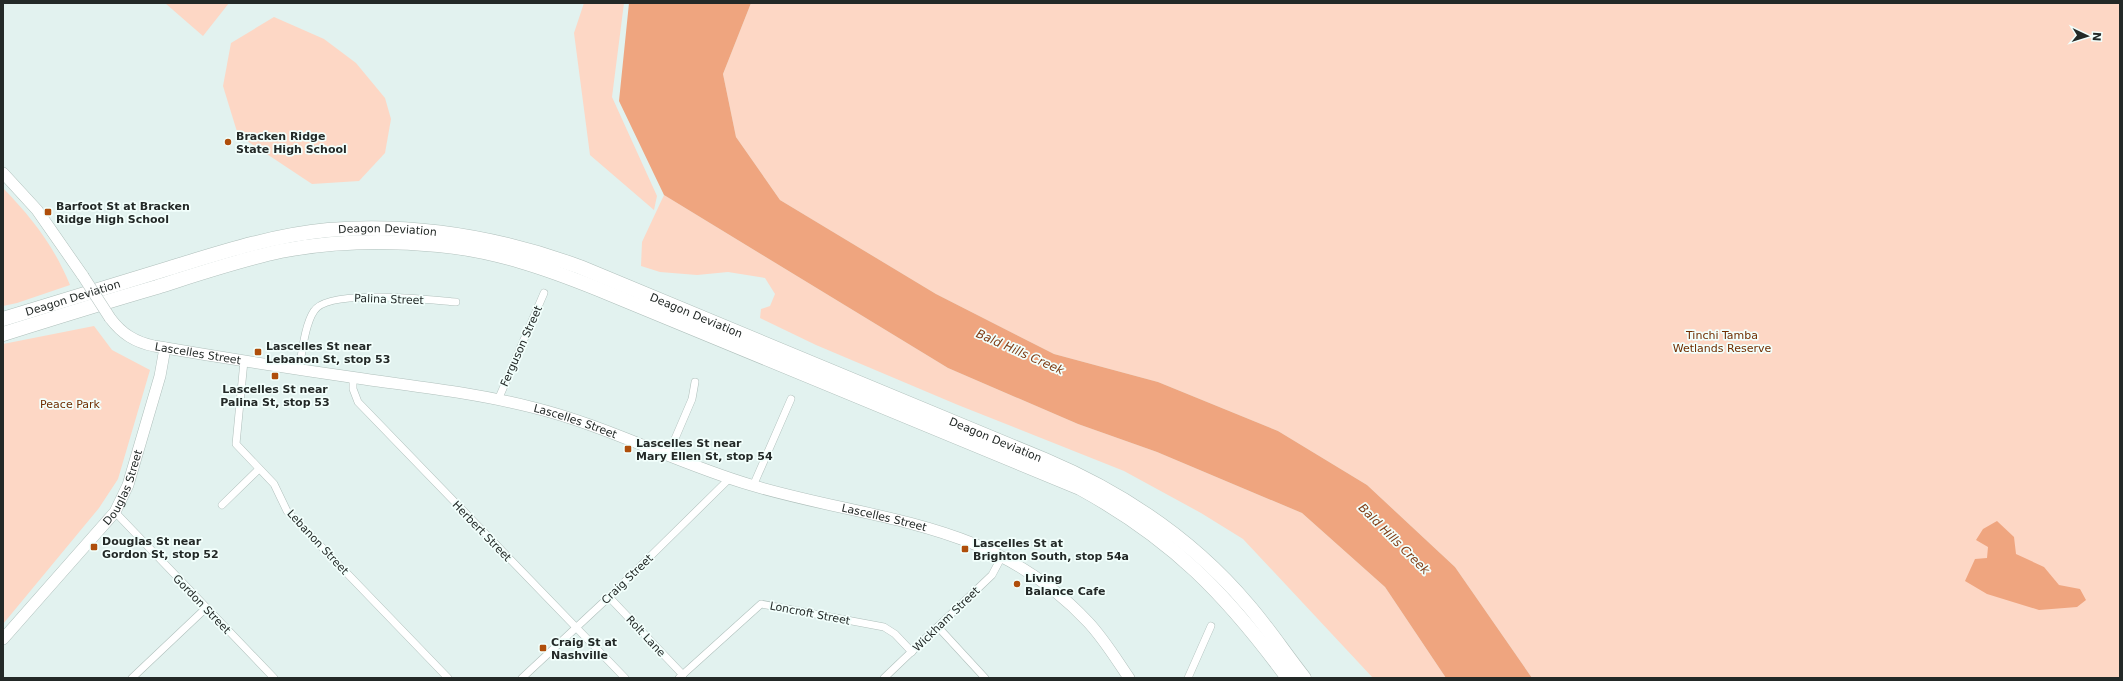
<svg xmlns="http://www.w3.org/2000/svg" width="2123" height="681" font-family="'DejaVu Sans',sans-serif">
<rect width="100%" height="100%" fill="#e2f2ef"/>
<g fill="#fdd7c5">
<polygon points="165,3 229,3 203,36"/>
<polygon points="584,3 624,3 612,97 657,196 654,210 590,155 574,33"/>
<polygon points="751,3 2120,3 2120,678 1532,678 1455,567 1367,485 1278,431 1158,382 1054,354 936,294 780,200 736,137 723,74"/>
<polygon points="274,17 324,39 356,63 385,98 391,119 385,153 359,181 312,184 238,135 223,86 231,43"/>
<path d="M3 188C32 218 54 246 70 285L17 303 3 306Z"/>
<polygon points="664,195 948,368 1078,424 1157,452 1302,513 1385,587 1446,678 1373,678 1243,539 1201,513 1124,471 958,405 816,345 760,318 761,309 770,306 775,294 765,278 728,272 697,275 660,272 641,266 642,242"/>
<polygon points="94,326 112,350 150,370 118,479 99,508 3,624 3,344"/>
</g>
<g fill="#efa57f">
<polygon points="629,3 751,3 723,74 736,137 780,200 936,294 1054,354 1158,382 1278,431 1367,485 1455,567 1532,678 1446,678 1385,587 1302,513 1157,452 1078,424 948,368 664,195 619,101"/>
<polygon points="1997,521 2014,537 2016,554 2044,567 2059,585 2080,589 2086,600 2077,607 2039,610 1987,594 1965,581 1975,559 1987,558 1988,547 1976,540 1983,529"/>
</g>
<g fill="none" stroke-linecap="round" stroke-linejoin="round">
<defs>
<g id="street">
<polyline points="244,361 236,444 274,484 287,511 448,678"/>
<path d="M299 369C302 353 305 324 314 311 328 288 429 300 456 302"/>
<polyline points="353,377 353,389 358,402 625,678"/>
<polyline points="498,400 544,293"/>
<polyline points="668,455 692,399 695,382"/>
<polyline points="753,486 791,399"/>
<polyline points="222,505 259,469"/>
<polyline points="115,512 274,678"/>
<polyline points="609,597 683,675"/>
<polyline points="938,627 985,678"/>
<polyline points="132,678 206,608"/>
<polyline points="522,678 609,597 730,478"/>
<polyline points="679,678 761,604 884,627 895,634 912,652"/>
<polyline points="884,678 992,575 1002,556"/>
<polyline points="1188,678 1211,626"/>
</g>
<g id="secondary">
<polyline points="3,173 37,210 83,276"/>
<path id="s1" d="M110 318C122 334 135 342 154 346 224 358 294 369 364 379 420 387 476 393 531 407 606 425 676 463 751 485 875 522 992 519 1088 622 1104 639 1116 659 1129 678"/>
<path id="s2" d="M3 639 115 512 128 485 160 376 165 348"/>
</g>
<g id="highway">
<path id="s3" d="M3 319C59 302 114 285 170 268 222 252 274 235 328 230 415 223 498 237 580 267L1045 460C1123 493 1193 540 1248 605 1268 628 1285 654 1304 678"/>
<path d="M3 334C54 318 105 302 157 287 198 274 239 260 281 251 333 241 386 240 438 245 494 250 546 268 598 289L1080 488C1173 539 1226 594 1288 678"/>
</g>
</defs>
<use href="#street" stroke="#b0c0bc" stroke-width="8"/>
<use href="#secondary" stroke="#b0c0bc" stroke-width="12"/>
<use href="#highway" stroke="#b0c0bc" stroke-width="15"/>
<use href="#street" stroke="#fff" stroke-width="7"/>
<use href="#secondary" stroke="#fff" stroke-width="11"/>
<use href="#highway" stroke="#fff" stroke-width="14"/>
<defs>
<polyline id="secondary-bridge" points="83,276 110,318"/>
</defs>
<use href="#secondary-bridge" stroke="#b0c0bc" stroke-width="12" stroke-linecap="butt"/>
<use href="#secondary-bridge" stroke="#fff" stroke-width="11"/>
</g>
<g fill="#af4e0b" stroke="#f2fffc" stroke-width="1.5">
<circle cx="228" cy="142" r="4"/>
<rect x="44" y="208" width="8" height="8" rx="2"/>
<rect x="254" y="348" width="8" height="8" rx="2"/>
<rect x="271" y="372" width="8" height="8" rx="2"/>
<rect x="624" y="445" width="8" height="8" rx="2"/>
<rect x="90" y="543" width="8" height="8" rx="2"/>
<rect x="961" y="545" width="8" height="8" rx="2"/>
<circle cx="1017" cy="584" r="4"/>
<rect x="539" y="644" width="8" height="8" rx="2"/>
</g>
<g text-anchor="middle" stroke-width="3.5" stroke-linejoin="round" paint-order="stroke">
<g font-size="11" font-weight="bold" fill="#232927" stroke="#f2fffc" text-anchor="start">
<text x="236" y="140">Bracken Ridge<tspan x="236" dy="13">State High School</tspan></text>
<text x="56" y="210">Barfoot St at Bracken<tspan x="56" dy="13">Ridge High School</tspan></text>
<text x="266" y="350">Lascelles St near<tspan x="266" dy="13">Lebanon St, stop 53</tspan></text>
<text x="275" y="393" text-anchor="middle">Lascelles St near<tspan x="275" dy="13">Palina St, stop 53</tspan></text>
<text x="636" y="447">Lascelles St near<tspan x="636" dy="13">Mary Ellen St, stop 54</tspan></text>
<text x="102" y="545">Douglas St near<tspan x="102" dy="13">Gordon St, stop 52</tspan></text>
<text x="973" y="547">Lascelles St at<tspan x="973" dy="13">Brighton South, stop 54a</tspan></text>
<text x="1025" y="582">Living<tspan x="1025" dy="13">Balance Cafe</tspan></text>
<text x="551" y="646">Craig St at<tspan x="551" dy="13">Nashville</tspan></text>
</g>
<g font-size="11" fill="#232927" stroke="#f2fffc">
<text dy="4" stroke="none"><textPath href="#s3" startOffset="397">Deagon Deviation</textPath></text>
<text dy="4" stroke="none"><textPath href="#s3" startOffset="73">Deagon Deviation</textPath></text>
<text transform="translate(389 299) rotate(2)" y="4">Palina Street</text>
<text dy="4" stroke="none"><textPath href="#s3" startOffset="720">Deagon Deviation</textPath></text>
<text transform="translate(521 346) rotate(-66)" y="4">Ferguson Street</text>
<text dy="4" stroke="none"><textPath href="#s1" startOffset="98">Lascelles Street</textPath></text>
<text dy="4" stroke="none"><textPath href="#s1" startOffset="482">Lascelles Street</textPath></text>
<text dy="4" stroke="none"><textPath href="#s3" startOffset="1044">Deagon Deviation</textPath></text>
<text dy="4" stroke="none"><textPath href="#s2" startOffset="195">Douglas Street</textPath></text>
<text dy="4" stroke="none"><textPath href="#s1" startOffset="806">Lascelles Street</textPath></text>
<text transform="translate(482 531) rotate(46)" y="4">Herbert Street</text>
<text transform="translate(318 542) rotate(47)" y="4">Lebanon Street</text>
<text transform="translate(627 579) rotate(-44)" y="4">Craig Street</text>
<text transform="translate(202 604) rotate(46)" y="4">Gordon Street</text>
<text transform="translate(810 613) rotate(11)" y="4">Loncroft Street</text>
<text transform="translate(946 619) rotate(-44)" y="4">Wickham Street</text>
<text transform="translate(646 636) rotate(47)" y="4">Rolt Lane</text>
</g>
<g font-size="11" fill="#702e01" stroke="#f2fffc">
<text x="1722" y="339">Tinchi Tamba<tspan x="1722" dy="13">Wetlands Reserve</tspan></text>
<text x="70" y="408">Peace Park</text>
</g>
<g font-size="12" font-style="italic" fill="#813e16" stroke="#f2fffc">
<text transform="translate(1020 352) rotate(24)" y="4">Bald Hills Creek</text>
<text transform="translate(1394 539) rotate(45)" y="4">Bald Hills Creek</text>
</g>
</g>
<rect width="2123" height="681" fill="none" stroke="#232927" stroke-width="8"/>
<g transform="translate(2087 36) rotate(94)" stroke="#f2fffc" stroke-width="3" paint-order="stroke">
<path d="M0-3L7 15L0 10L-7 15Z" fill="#232927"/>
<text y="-6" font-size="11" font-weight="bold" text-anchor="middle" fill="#232927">N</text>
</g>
</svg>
